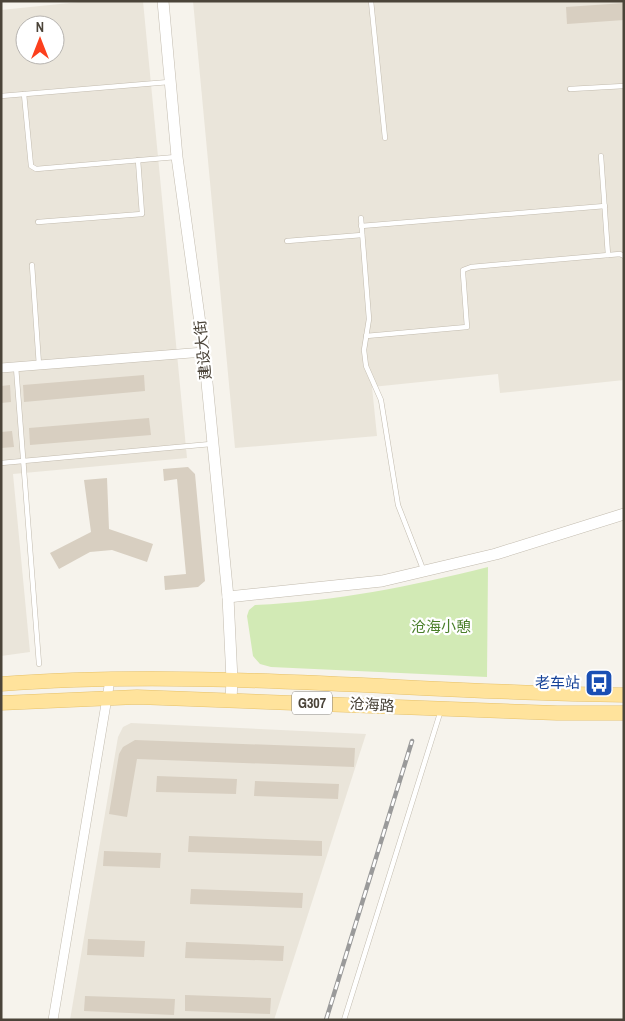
<svg xmlns="http://www.w3.org/2000/svg" width="625" height="1021" font-family="'Archivo Narrow','Noto Sans SC',sans-serif">
<rect width="100%" height="100%" fill="#f6f3ec"/>
<g fill="#eae5da" fill-rule="evenodd">
<path d="M89 1H143L187 458 13 474 30 652 1 656V10ZM25 25H55V55H25Z"/>
<polygon points="193,1 624,1 624,380 500,393 498,374 372,387 377,436 235,448"/>
<polygon points="131,723 366,734 274,1020 70,1020 118,737 123,727"/>
</g>
<path fill="#d2eab5" d="M488 567 487 677 271 667 260 664 253 656 247 616 249 610 255 605C338 601 408 587 488 567Z"/>
<g fill="#d8cfc1">
<polygon points="624,3 624,20 567,24 566,7"/>
<polygon points="144,375 145,391 24,402 23,385"/>
<polygon points="10,385 11,402 1,403 1,386"/>
<polygon points="149,418 151,435 30,445 29,428"/>
<polygon points="12,431 14,447 1,448 1,432"/>
<polygon points="188,467 195,474 205,581 198,587 165,590 164,576 186,574 177,479 164,481 163,469"/>
<polygon points="107,478 109,529 153,544 147,562 112,550 90,552 59,569 50,553 91,532 84,480"/>
<polygon points="135,740 355,748 354,767 137,759 127,817 109,814 119,754 123,747"/>
<polygon points="157,776 237,779 236,794 156,792"/>
<polygon points="255,781 339,784 338,799 254,796"/>
<polygon points="189,836 322,841 322,856 188,852"/>
<polygon points="104,851 161,853 160,868 103,866"/>
<polygon points="191,889 303,893 302,908 190,904"/>
<polygon points="88,939 145,941 144,957 87,955"/>
<polygon points="186,942 284,946 283,961 185,958"/>
<polygon points="185,995 271,998 270,1014 185,1011"/>
<polygon points="85,996 175,999 174,1015 84,1011"/>
</g>
<g fill="none" stroke-linecap="round" stroke-linejoin="round">
<defs>
<g id="service">
<polyline points="371,1 385,138"/>
<polyline points="570,89 624,86"/>
<polyline points="24,94 31,166 36,169 176,157"/>
<polyline points="1,96 169,82"/>
<polyline points="601,156 608,255"/>
<polyline points="361,218 369,319 364,350 366,366 381,400 398,505 423,569"/>
<polyline points="38,222 142,214 138,160"/>
<polyline points="361,226 605,206"/>
<polyline points="287,241 362,235"/>
<polyline points="32,265 39,365"/>
<polyline points="366,336 467,327 463,273 463,270 471,267 620,254 624,256"/>
<polyline points="16,367 39,664"/>
<polyline points="1,463 211,444"/>
<polyline points="344,1020 441,710"/>
</g>
<g id="minor">
<polyline points="1,368 204,352"/>
<polyline points="53,1020 110,680"/>
</g>
<g id="tertiary">
<polyline points="163,1 177,157 204,352 228,597 232,680 231,700"/>
<polyline points="228,597 382,581 496,554 624,514"/>
</g>
<g id="primary">
<path d="M1 684C209 668 416 693 624 695"/>
<polyline points="1,703 137,697 557,713 624,713"/>
</g>
</defs>
<use href="#service" stroke="#c2bbae" stroke-width="5.5"/>
<use href="#minor" stroke="#c2bbae" stroke-width="10"/>
<use href="#tertiary" stroke="#c2bbae" stroke-width="12"/>
<use href="#primary" stroke="#e6c16a" stroke-width="15"/>
<use href="#service" stroke="#fff" stroke-width="4.5"/>
<use href="#minor" stroke="#fff" stroke-width="9"/>
<use href="#tertiary" stroke="#fff" stroke-width="11"/>
<use href="#primary" stroke="#ffe39c" stroke-width="14"/>
<defs>
<polyline id="rail" points="326,1020 412,741"/>
</defs>
<use href="#rail" stroke="#9a9a9a" stroke-width="4.5"/>
<use href="#rail" stroke="#fff" stroke-width="2.5" stroke-dasharray="8" stroke-linecap="butt"/>
</g>
<defs>
<symbol id="bus-square" viewBox="-11 -11 22 22"><rect x="-9" y="-9" width="18" height="18" rx="4" fill="#1a4fb4" stroke="#fff"/><path d="M-5-6H5V4H4V6H2V4H-2V6H-4V4H-5ZM-3.5-4V0h7V-4ZM-3.5 1.2v1.5H-2V1.2ZM2 1.2v1.5H3.5V1.2Z" fill="#fff"/></symbol>
</defs>
<g fill-rule="evenodd">
<use href="#bus-square" x="583" y="667" width="32" height="32"/>
</g>
<g text-anchor="middle" stroke-width="4.5" stroke-linejoin="round" paint-order="stroke">
<rect fill="#fff" stroke="#817c74" stroke-width="1" x="292" y="691.5" width="40" height="23" rx="4"/>
<g font-size="14" font-weight="bold" fill="#4b4439">
<text x="312" y="708">G307</text>
</g>
<g font-size="15" fill="#4b4439" stroke="#fff">
<text transform="translate(203 350) rotate(-96)" y="5">建设大街</text>
<text transform="translate(372 705) rotate(3)" y="5">沧海路</text>
</g>
<g font-size="15" fill="#4a7f2a" stroke="#fff">
<text x="441" y="632">沧海小憩</text>
</g>
<g font-size="15" fill="#164399" stroke="#fff" text-anchor="end">
<text x="580" y="688">老车站</text>
</g>
</g>
<rect width="625" height="1021" fill="none" stroke="#4b4439" stroke-width="5"/>
<g transform="translate(40 40)"><circle r="24" fill="#ffffff" stroke="#b7b4b0"/>
<path d="M0-4L9 19L0 12L-9 19Z" fill="#fc3f1d"/>
<text y="-8" font-size="14" font-weight="bold" text-anchor="middle" fill="#4b4439">N</text>
</g>
</svg>
